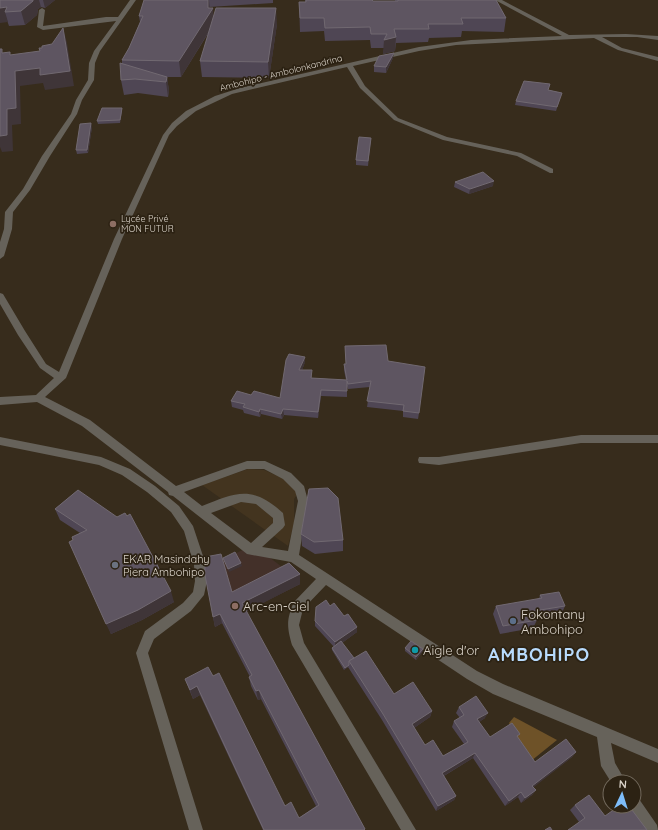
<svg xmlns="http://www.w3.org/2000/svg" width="658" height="830" font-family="Quicksand,sans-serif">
<rect width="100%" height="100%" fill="#372c1c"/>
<polygon fill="#43341f" points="248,469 264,470 285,479 298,493 294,499 294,523 288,546 202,485"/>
<polygon fill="#433029" points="253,545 290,573 300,584 215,627 205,568"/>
<polygon fill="#6e5228" points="514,717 557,740 531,761 509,723"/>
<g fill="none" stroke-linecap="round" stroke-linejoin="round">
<g fill="#66625a" fill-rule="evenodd">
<polygon points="130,0 136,0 100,51 95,63 94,80 82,100 77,114 50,156 30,190 13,212 12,229 4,256 0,259 0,242 4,229 5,212 23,189 42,156 71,114 76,100 88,80 89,63 94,51 116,21 43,30 37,27 39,10 42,8 45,10 43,26 106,17 118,17"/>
<path d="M495 0H502L569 35 626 34 658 36V40L637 37H602L622 48 658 57V61L618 50 594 38 456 45 419 51 353 66 365 86 398 118 447 137 521 153 553 169V173H550L517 156 443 140 394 120 360 88 347 67 232 94 196 111 177 126 169 135 122 239 66 378 45 397 90 420 176 486 247 461H265L291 473 304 486 308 501 299 555 477 671 503 684 658 749V763L611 743 615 763 626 782H611L601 766 597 737 493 694 467 679 326 585 303 609 299 625 304 643 416 830H401L292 645C287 627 286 620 294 602L316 579 291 562 247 554 173 496 169 495 168 492 82 426 37 402 0 405V397L36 395 54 378 40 368 18 335 0 304V293L3 294 25 331 46 364 59 372 114 239 163 135 172 123 186 111 215 96 240 88 419 47 471 40 562 36ZM247 469H264L283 479 295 491 298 501 288 551 262 547 283 528 285 525 283 513C252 485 237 492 202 506L184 492ZM241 502 256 504 273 518V523L251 543 211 513Z"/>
<polygon points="581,435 658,435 658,443 581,443 439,465 419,463 418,460 419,457 439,457"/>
<polygon points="0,437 101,457 130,469 155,486 179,506 193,526 206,565 207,581 204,595 191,611 154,639 148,653 203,830 189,830 136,653 145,631 183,603 193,592 195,581 194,565 184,531 171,512 147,492 122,475 99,465 0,445"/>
<polygon points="634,797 639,799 657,825 658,830 643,830 628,806 634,806"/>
</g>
</g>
<g fill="#4f4654">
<polygon points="0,0 55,0 45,8 41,7 38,9 37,15 25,25 9,26"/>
<polygon points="144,0 273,0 273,3 209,7 214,17 277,24 269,78 202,77 200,61 209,32 181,77 167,77 169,91 168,97 138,93 124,95 121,80 122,63 122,60 129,48 140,22 139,16"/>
<polygon points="305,0 372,0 373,1 395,1 395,0 496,0 506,18 504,32 462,31 461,37 429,38 428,42 396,43 395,51 383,54 384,48 371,48 370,40 325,41 324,31 300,32 299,2 305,2"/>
<polygon points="393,58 386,73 374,72 374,66"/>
<polygon points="549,90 562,93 556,111 515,105 516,101"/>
<polygon points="122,108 122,111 120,123 98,124 97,121"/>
<polygon points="92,127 88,153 77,154 76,150"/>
<polygon points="371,138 368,166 356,165 356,160"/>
<polygon points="455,182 493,186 469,194 454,187"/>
<polygon points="345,346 388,361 419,413 418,419 403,417 403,411 367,407 370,387 348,389 347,386 347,397 321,396 318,418 284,415 282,419 261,414 260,417 244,413 243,410 232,407 231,401 251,395 280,398 305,362 302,370 312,376 311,378 346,380 344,370 344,364 346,364"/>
<polygon points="78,490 174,602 142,620 111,634 73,540 80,533 60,520 55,509"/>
<polygon points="301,534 343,540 343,551 315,554 302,546"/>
<polygon points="300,574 300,584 246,611 365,830 263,830 200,695 193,699 185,679 213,676 285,806 299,818 316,806 261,699 258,700 251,686 249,677 250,677 222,623 215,627 213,617 232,592"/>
<polygon points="540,595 565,606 561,615 536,619 537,620 533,628 500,634 493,614 496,606 539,599"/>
<polygon points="330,606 357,632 342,643 354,658 394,694 432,711 430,717 414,728 425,745 443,756 464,744 452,727 454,721 460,718 456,713 459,707 485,718 479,722 490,737 518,738 535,762 576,752 572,757 533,787 536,790 532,795 521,803 518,797 505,806 473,758 444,776 456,796 454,800 436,811 382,720 348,667 344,670 332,650 332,648 334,647 315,626 315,621"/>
<polygon points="405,648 423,649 423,651 416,660 405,651"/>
<polygon points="575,805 605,816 579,822 570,810"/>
</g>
<g fill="#3f3538">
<polygon points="33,0 39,0 41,7 38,9 37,15 25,25 21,11"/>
<polygon points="43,0 55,0 45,8"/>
<polygon points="208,0 209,0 210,13 213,8 214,23 181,77 179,61 208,8"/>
<polygon points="7,7 5,12 8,22 0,23 0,8"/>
<polygon points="276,8 277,24 269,78 268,62"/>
<polygon points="63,28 67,43 74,86 45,90 43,83 20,86 21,124 12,125 13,151 2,152 0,147 0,136 7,109 15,71 40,68"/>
<polygon points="396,37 395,51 383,54 384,40"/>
<polygon points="394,53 393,58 386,73 386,67"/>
<polygon points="167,77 169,91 168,97 166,82"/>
<polygon points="91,123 92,127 88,153 87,150"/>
<polygon points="494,181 493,186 469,194 470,189"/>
<polygon points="305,357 305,362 300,376 299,370"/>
<polygon points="321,390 321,396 318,418 318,412"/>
<polygon points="260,409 261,414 260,417 259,412"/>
<polygon points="283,409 284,415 282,419 281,414"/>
<polygon points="241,563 242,566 229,572 228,569"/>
<polygon points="300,574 300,584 244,613 242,603"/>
<polygon points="171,591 174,602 142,620 111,634 106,624"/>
<polygon points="220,614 222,623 215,627 213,617"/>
<polygon points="357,627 357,632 335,648 335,642"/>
<polygon points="423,649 423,651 416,660 416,657"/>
<polygon points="349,665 348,667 344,670 345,668"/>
<polygon points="197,686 200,695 193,699 190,690"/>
<polygon points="259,690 261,699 258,700 256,691"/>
<polygon points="432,711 430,717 411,730 412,724"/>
<polygon points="488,713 485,718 475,725 477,719"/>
<polygon points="576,752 572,757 529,791 532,786"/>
<polygon points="475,753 473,758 440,778 442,773"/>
<polygon points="536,790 532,795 521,803 525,798"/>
<polygon points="521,792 518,797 505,806 509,801"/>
<polygon points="456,796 454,800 436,811 438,806"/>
</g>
<g fill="#5e5561" stroke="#716971">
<polygon points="0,0 33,0 33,1 21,11 5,12 7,7 0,8"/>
<polygon points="144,0 208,0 208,8 213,8 179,61 122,60 129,48 143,16 139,16"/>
<polygon points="306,0 372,0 373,1 398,1 398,0 496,0 506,18 461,18 463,24 428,24 429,29 394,29 396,37 384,40 387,34 371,34 370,27 325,28 324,18 300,18 299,2 306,2"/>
<polygon points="216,8 276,8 268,62 200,61"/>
<polygon points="63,28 70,71 40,75 40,68 15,71 16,108 7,109 7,135 0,136 0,49 2,49 2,53 10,52 10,55 40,51 39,48 42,48 42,46 52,44"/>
<polygon points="394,53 386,67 374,66 379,56"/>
<polygon points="120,63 167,77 166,82 135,79 121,80"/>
<polygon points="524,81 550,84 548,90 562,93 557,107 516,101"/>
<polygon points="102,108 122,108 120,120 97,121"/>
<polygon points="91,123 87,150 76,150 80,124"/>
<polygon points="359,137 371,138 368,161 356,160"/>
<polygon points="483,172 494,181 470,189 455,182"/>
<polygon points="386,345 388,361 425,367 419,413 403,411 404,405 367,401 371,381 348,384 347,381 347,391 321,390 318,412 283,409 281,414 260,409 259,412 243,407 245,404 231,401 237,391 251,395 254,391 280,398 286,360 289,354 305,357 299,370 312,370 311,378 347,380 344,364 346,364 345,346"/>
<polygon points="328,488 338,498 343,540 314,542 301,534 309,489"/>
<polygon points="78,490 117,517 125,513 127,516 130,514 171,591 138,610 106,624 69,542 73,540 72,537 87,530 55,509"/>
<polygon points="235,552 241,563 228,569 223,558"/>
<polygon points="221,554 232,592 289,563 300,574 242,603 365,829 364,830 264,830 197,686 190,690 185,679 208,667 213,676 219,673 285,806 291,802 299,818 319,805 259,690 256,691 249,677 252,675 220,614 213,617 205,575 205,557"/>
<polygon points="559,592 565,606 534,611 537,620 503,626 496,606 542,598 540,595"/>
<polygon points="326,600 330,606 334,603 344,616 348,614 357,627 335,642 315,621 316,607"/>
<polygon points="341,641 354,658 349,661 349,665 345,668 332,648"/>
<polygon points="411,641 423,649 416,657 405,648"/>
<polygon points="366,651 394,694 413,682 432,711 412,724 425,745 433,740 443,756 468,742 454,721 464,715 459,707 476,696 488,713 477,719 490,737 512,723 520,734 517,736 535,762 566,739 576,752 532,786 536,790 525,798 521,792 509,801 475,753 442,773 456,796 438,806 383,714 349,661"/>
<polygon points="589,795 605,816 619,806 629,806 647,830 568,830 585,818 575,805"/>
<polygon points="550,827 552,830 545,830"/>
</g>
<g fill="#8d6e63" stroke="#2c2213" stroke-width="1.5">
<circle cx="113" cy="224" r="4"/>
<circle cx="235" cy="606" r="4"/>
</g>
<circle fill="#6b7280" stroke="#2c2213" stroke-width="1.5" cx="115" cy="565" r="4"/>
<circle fill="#5c6f8a" stroke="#2c2213" stroke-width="1.5" cx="513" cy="621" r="4"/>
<circle fill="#0f9aa8" stroke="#2c2213" stroke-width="1.5" cx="415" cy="650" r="4"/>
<g text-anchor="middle" stroke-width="3.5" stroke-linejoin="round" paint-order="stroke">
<g font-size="9" fill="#dbd4ca" stroke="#2c2213">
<text transform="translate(281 73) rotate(-14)" y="3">Ambohipo - Ambolonkandrina</text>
</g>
<g font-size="9" fill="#dbd4ca" stroke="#2c2213" text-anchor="start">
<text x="121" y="222">Lycée Privé<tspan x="121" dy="10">MON FUTUR</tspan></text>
</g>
<g font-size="11" fill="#dbd4ca" stroke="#2c2213" text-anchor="start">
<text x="123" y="563">EKAR Masindahy<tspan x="123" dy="13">Piera Ambohipo</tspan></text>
</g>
<g font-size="13" fill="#dbd4ca" stroke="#2c2213" text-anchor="start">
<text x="243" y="611">Arc-en-Ciel</text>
<text x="521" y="619">Fokontany<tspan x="521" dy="15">Ambohipo</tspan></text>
<text x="423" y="655">Aigle d'or</text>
</g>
<g font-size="18" font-weight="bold" letter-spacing="1" fill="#b8dbfd" stroke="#2c2213">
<text x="539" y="661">AMBOHIPO</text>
</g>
</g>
<g transform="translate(622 794) rotate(4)"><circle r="19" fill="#2c2213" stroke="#72695c"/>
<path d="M0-3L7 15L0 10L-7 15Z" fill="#7ebdf9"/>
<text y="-6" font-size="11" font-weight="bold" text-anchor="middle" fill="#dbd4ca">N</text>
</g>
</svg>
